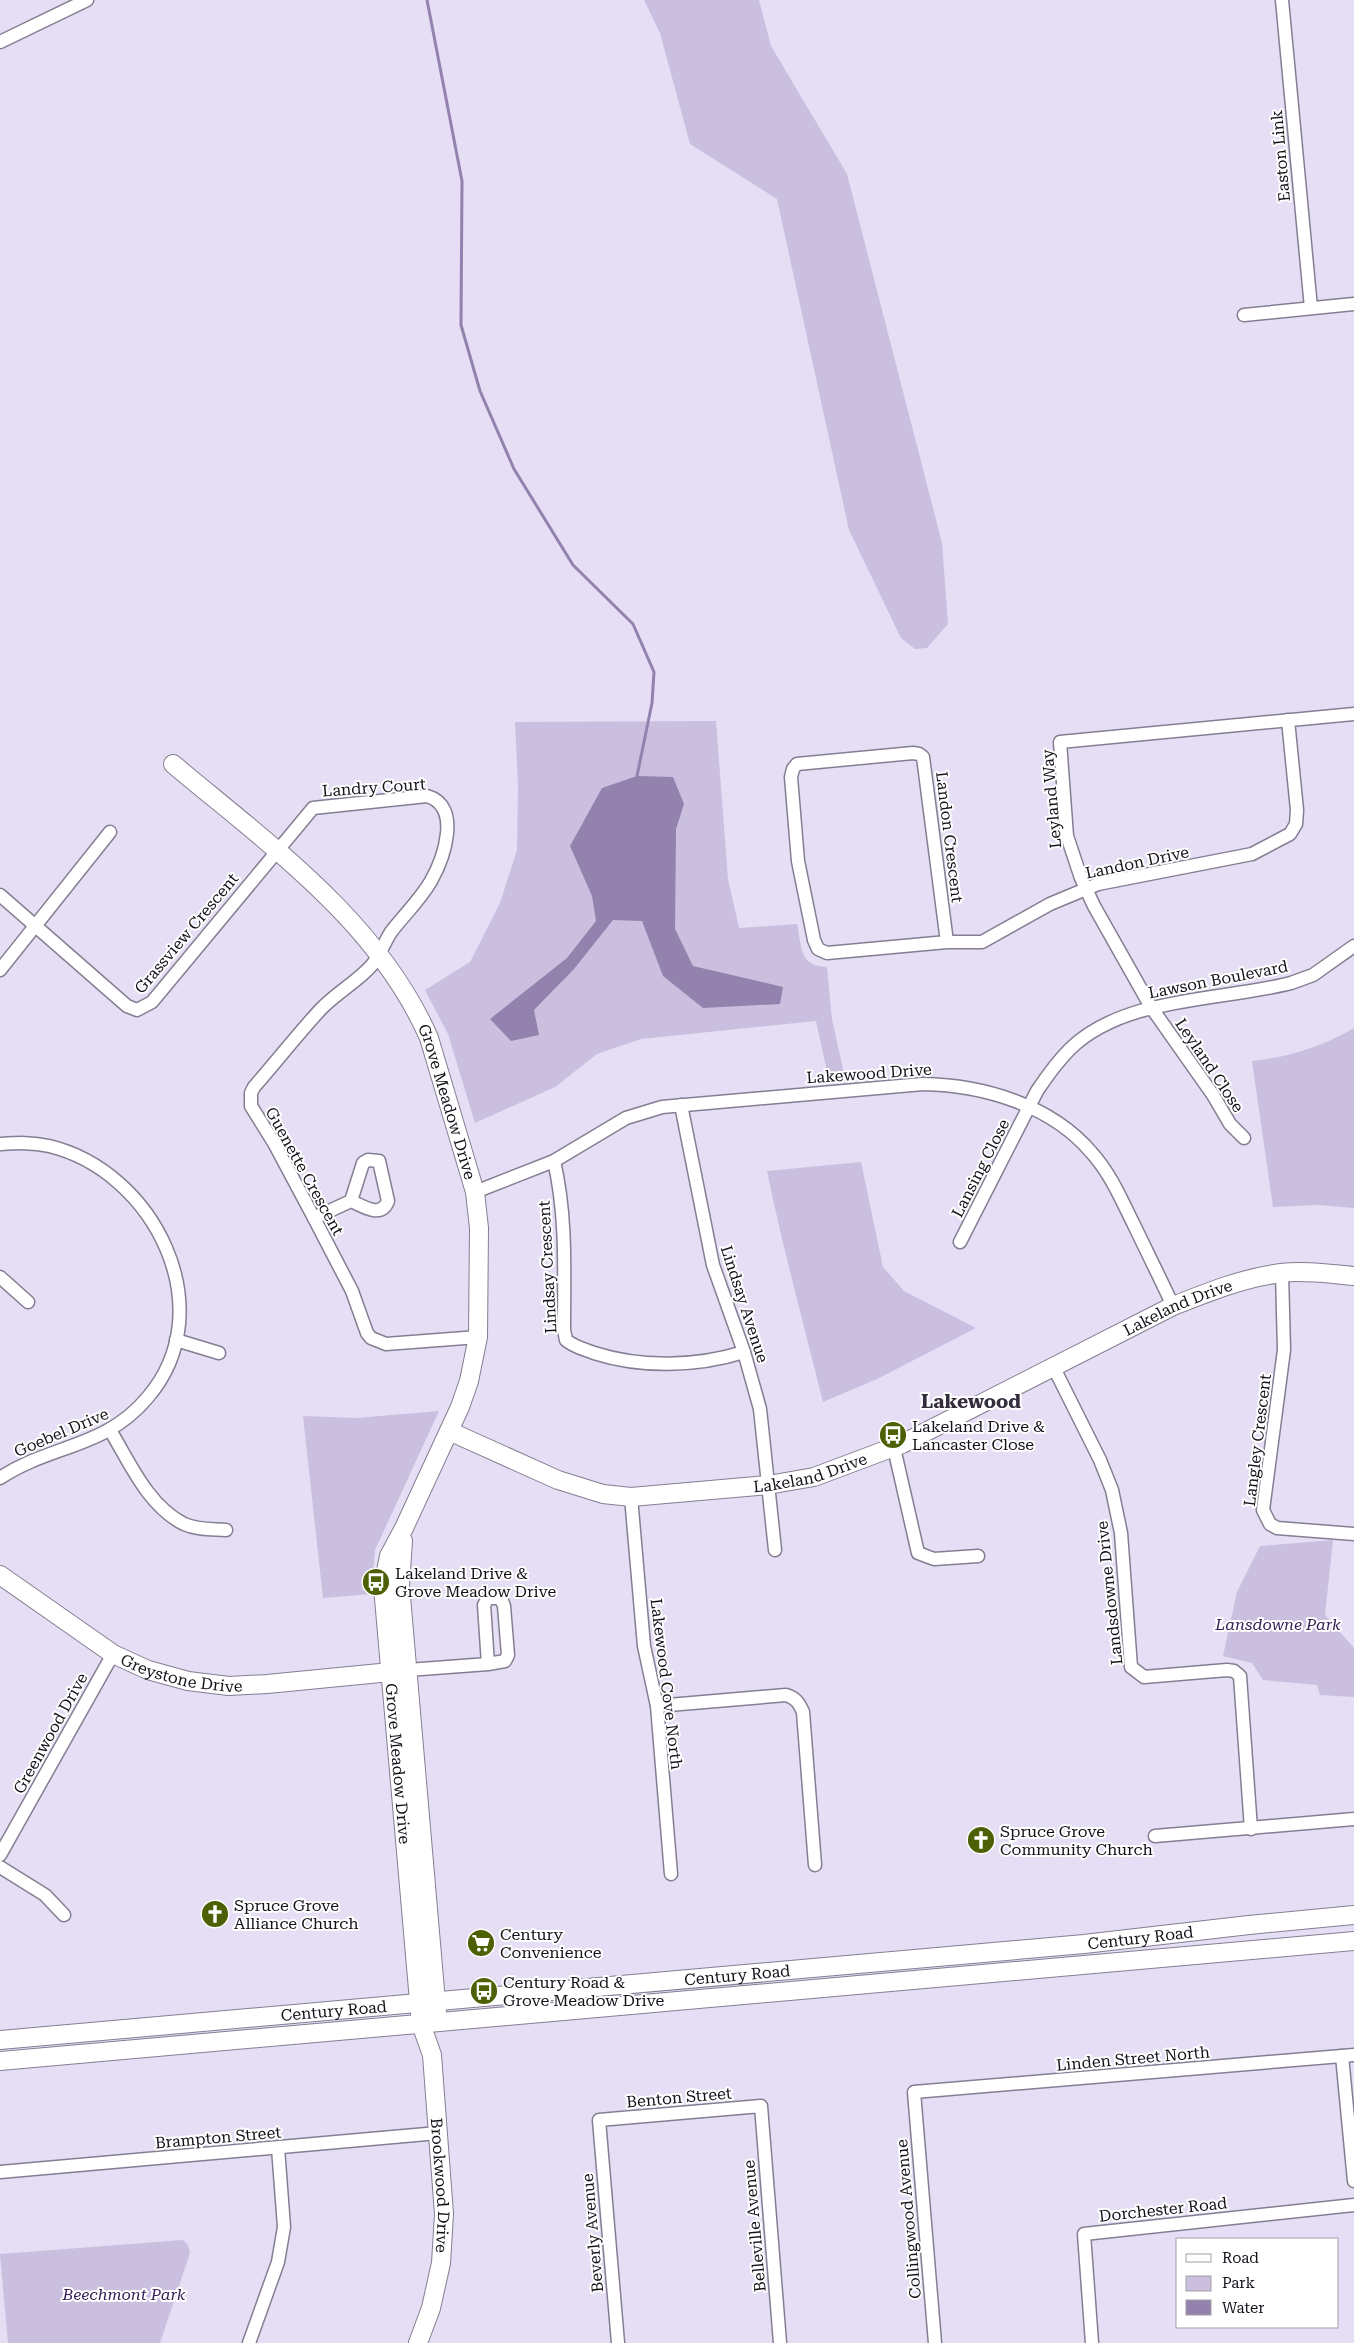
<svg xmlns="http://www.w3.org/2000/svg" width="1354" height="2343" font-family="'Roboto Serif',serif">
<rect width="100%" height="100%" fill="#e5def4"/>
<g fill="#cabfde">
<polygon points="644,0 759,0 771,46 847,174 942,543 948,624 927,648 915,649 901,638 849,530 777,199 690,144 660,33"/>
<path d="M716 721 728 879 739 928 797 924C802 947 799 966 827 967L832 1019 844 1074 828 1076 816 1021 641 1039 597 1054 555 1087 475 1123 448 1034 425 990 470 962 500 903 517 850 518 785 515 722Z"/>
<path d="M1354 1028V1208L1318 1205 1273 1207 1252 1061C1289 1057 1322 1047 1354 1028Z"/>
<path d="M861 1162 883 1267 904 1291 976 1328 877 1379 823 1402C804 1325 783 1249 767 1171Z"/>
<polygon points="439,1411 375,1550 371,1594 323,1598 303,1416 356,1418"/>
<polygon points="1333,1540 1325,1615 1354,1648 1354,1697 1320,1695 1317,1685 1263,1680 1252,1663 1223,1656 1237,1592 1260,1546"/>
<polygon points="183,2240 188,2245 190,2253 160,2343 8,2343 0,2254"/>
</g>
<polygon fill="#9282ad" points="637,776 673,777 684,804 676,829 675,929 693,966 783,987 780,1004 703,1008 663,976 642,921 613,920 574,969 534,1010 539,1035 511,1041 490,1019 567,958 596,921 592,896 570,846 602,788"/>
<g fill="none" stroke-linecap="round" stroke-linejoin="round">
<polyline stroke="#9282ad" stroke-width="3" points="427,0 462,181 461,325 480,391 514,469 573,565 633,624 654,672 652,703 637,776"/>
<defs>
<g id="street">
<polyline points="1282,0 1311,308"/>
<polyline points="0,42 87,0"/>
<polyline points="1244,315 1354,304"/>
<path d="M0 895 127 1006 137 1010 152 1002 313 808 427 796C462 806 444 858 431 881 420 900 404 915 391 932 384 943 380 955 372 965 357 982 336 993 320 1010 297 1035 276 1062 254 1087L251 1093V1106L274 1143 314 1218 352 1291 367 1333 371 1338 386 1344 478 1337"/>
<polyline points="947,942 923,757 919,754 913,753 797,764 793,769 791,777 798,861 814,940 818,949 827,953 947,942 982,942 1050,904 1098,884 1252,854 1290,834 1296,824 1297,810 1288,720"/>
<polyline points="0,970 110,832"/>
<polyline points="681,1105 713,1265 744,1352 760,1409 775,1550"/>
<polyline points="1244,1138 1230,1124 1213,1095 1151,1007 1094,906 1081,878 1067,836 1060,742 1354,714"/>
<path d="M0 1144C17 1143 32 1142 49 1146 154 1171 223 1309 148 1397 105 1449 51 1444 0 1478"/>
<path d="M554 1161C567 1217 564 1272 564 1330L566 1340C574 1347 584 1349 594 1353 641 1368 696 1367 744 1352"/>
<path d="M475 1192 554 1161 626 1118 662 1107 923 1084C983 1085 1051 1105 1091 1152 1111 1174 1122 1201 1135 1227 1148 1254 1161 1280 1173 1306"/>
<path d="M314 1218 351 1201 363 1163 368 1160 379 1161 388 1201C381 1219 363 1206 351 1201"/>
<path d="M960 1242 1037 1091C1047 1076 1058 1061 1070 1049 1124 996 1222 1001 1291 983L1313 975 1354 946"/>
<polyline points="1282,1273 1284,1350 1263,1510 1270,1524 1277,1528 1354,1534"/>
<polyline points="0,1277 28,1302"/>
<polyline points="176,1340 219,1353"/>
<polyline points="1054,1368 1100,1460 1112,1490 1121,1533 1131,1667 1144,1677 1227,1670 1234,1671 1240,1676 1251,1829"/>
<path d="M110 1430C130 1463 148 1506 184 1524 197 1530 212 1529 226 1530"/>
<polyline points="894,1448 918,1553 934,1559 978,1556"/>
<polyline points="631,1497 644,1646 657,1706 671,1874"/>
<polyline points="408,1670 488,1664 505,1661 508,1655 504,1606 502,1601 498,1598 488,1598 484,1605 488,1664"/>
<path d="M657 1706 786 1695C796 1698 799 1703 803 1712L815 1865"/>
<polyline points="1155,1836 1354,1819"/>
<polyline points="0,1855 113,1654"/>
<polyline points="0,1867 45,1895 64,1915"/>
<polyline points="1342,2056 1354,2181"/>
<polyline points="0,2172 438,2133"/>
<polyline points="249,2343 278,2262 284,2227 278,2148"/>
<polyline points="618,2343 599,2120 761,2106 780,2343"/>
<polyline points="935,2343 914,2092 1354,2055"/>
<polyline points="1092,2343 1084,2234 1354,2205"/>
</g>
<g id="secondary">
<path id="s1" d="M173 764C268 844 378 921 429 1038L475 1192 479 1228 478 1337 469 1381 460 1407 404 1528 389 1556 383 1587 421 2024 432 2055 444 2214 441 2263 431 2308 418 2343"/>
<path id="s2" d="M449 1431 558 1480 603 1494 631 1497 768 1485 814 1477 902 1444 1173 1306C1208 1292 1243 1278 1281 1273 1304 1270 1330 1274 1354 1276"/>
<polyline points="403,1541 400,1585 437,2013"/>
<path id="s3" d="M0 1575 113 1654 148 1670 188 1681 229 1686 267 1684 401 1671"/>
<path id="s4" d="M0 2040 1084 1944 1249 1925 1354 1915"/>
<polyline points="0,2061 1354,1941"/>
</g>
</defs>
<use href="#street" stroke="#857e92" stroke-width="15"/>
<use href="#secondary" stroke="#857e92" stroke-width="20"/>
<use href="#street" stroke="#fff" stroke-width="12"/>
<use href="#secondary" stroke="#fff" stroke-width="18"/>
</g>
<defs>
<symbol id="bus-disc" viewBox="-11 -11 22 22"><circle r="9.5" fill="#4e6005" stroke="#fff"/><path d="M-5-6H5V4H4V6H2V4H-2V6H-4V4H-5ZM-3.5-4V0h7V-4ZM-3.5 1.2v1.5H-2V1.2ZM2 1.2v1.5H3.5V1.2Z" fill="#fff"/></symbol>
<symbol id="church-disc" viewBox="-11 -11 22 22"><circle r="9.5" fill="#4e6005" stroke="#fff"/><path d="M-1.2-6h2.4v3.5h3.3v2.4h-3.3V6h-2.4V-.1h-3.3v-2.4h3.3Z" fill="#fff"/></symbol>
<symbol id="supermarket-disc" viewBox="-11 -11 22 22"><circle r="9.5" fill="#4e6005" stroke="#fff"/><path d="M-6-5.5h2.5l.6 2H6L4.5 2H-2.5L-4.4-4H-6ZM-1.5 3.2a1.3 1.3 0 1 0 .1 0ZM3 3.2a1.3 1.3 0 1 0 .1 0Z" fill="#fff"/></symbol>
</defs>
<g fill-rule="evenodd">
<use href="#bus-disc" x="877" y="1419" width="32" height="32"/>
<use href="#bus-disc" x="360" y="1566" width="32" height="32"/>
<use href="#church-disc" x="965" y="1824" width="32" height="32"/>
<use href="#church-disc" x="199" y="1898" width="32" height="32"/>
<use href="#supermarket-disc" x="465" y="1927" width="32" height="32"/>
<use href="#bus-disc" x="468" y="1975" width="32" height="32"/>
</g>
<g text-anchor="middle" stroke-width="4" stroke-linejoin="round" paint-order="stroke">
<g font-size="16" fill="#131018" stroke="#fff">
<text transform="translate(1280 156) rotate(-95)" y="6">Easton Link</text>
<text transform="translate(374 787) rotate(-4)" y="6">Landry Court</text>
<text transform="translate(1051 799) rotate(-95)" y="6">Leyland Way</text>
<text transform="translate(950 837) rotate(83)" y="6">Landon Crescent</text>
<text transform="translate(1137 862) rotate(-12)" y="6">Landon Drive</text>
<text transform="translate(186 933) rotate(-50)" y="6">Grassview Crescent</text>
<text transform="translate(1218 979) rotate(-11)" y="6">Lawson Boulevard</text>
<text transform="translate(1210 1065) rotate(56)" y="6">Leyland Close</text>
<text transform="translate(869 1073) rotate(-4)" y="6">Lakewood Drive</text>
<text dy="6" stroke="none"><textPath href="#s1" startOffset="445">Grove Meadow Drive</textPath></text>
<text transform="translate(980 1168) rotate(-63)" y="6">Lansing Close</text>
<text transform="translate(305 1171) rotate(61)" y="6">Guenette Crescent</text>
<text transform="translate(547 1267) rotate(-93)" y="6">Lindsay Crescent</text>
<text transform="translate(745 1304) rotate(72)" y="6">Lindsay Avenue</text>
<text dy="6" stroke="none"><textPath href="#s2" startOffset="781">Lakeland Drive</textPath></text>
<text transform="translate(61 1432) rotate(-23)" y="6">Goebel Drive</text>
<text transform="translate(1257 1440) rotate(-83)" y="6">Langley Crescent</text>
<text dy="6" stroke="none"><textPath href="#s2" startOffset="376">Lakeland Drive</textPath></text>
<text transform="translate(1109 1593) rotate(-96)" y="6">Landsdowne Drive</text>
<text dy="6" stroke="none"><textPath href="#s3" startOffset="210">Greystone Drive</textPath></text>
<text transform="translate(667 1684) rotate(83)" y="6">Lakewood Cove North</text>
<text transform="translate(50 1733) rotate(-61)" y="6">Greenwood Drive</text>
<text dy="6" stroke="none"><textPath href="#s1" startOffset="1131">Grove Meadow Drive</textPath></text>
<text dy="6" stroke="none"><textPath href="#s4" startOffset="1145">Century Road</textPath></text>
<text dy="6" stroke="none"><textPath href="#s4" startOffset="740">Century Road</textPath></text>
<text dy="6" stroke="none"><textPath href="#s4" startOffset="335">Century Road</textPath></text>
<text transform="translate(1133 2058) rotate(-5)" y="6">Linden Street North</text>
<text transform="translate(679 2097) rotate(-5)" y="6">Benton Street</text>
<text transform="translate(218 2137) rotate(-5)" y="6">Brampton Street</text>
<text dy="6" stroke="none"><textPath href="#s1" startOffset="1556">Brookwood Drive</textPath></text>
<text transform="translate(1163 2209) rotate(-6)" y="6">Dorchester Road</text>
<text transform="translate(908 2219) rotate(-95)" y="6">Collingwood Avenue</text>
<text transform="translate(754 2226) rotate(-95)" y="6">Belleville Avenue</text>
<text transform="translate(592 2233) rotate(-95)" y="6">Beverly Avenue</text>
</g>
<g font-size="16" fill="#131018" stroke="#fff" text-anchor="start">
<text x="912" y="1432">Lakeland Drive &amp;<tspan x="912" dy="18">Lancaster Close</tspan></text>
<text x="395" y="1579">Lakeland Drive &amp;<tspan x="395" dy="18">Grove Meadow Drive</tspan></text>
<text x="1000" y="1837">Spruce Grove<tspan x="1000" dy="18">Community Church</tspan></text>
<text x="234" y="1911">Spruce Grove<tspan x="234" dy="18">Alliance Church</tspan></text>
<text x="500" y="1940">Century<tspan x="500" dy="18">Convenience</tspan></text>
<text x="503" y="1988">Century Road &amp;<tspan x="503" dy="18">Grove Meadow Drive</tspan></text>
</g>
<g font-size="16" font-style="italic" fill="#382056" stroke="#fff">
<text x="1278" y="1630">Lansdowne Park</text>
<text x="124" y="2300">Beechmont Park</text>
</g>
<g font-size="19" font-weight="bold" fill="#322c3d" stroke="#fff">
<text x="971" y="1408">Lakewood</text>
</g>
</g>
<rect x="1176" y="2238" width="162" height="90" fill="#ffffff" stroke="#a19fa3"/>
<rect x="1186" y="2254" width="25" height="8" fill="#ffffff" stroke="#a19fa3"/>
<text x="1222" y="2263" font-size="15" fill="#131018">Road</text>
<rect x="1186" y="2276" width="25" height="15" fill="#cabfde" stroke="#a19fa3"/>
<text x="1222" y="2288" font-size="15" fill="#131018">Park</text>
<rect x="1186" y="2300" width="25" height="15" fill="#9282ad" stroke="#a19fa3"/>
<text x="1222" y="2313" font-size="15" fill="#131018">Water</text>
</svg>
